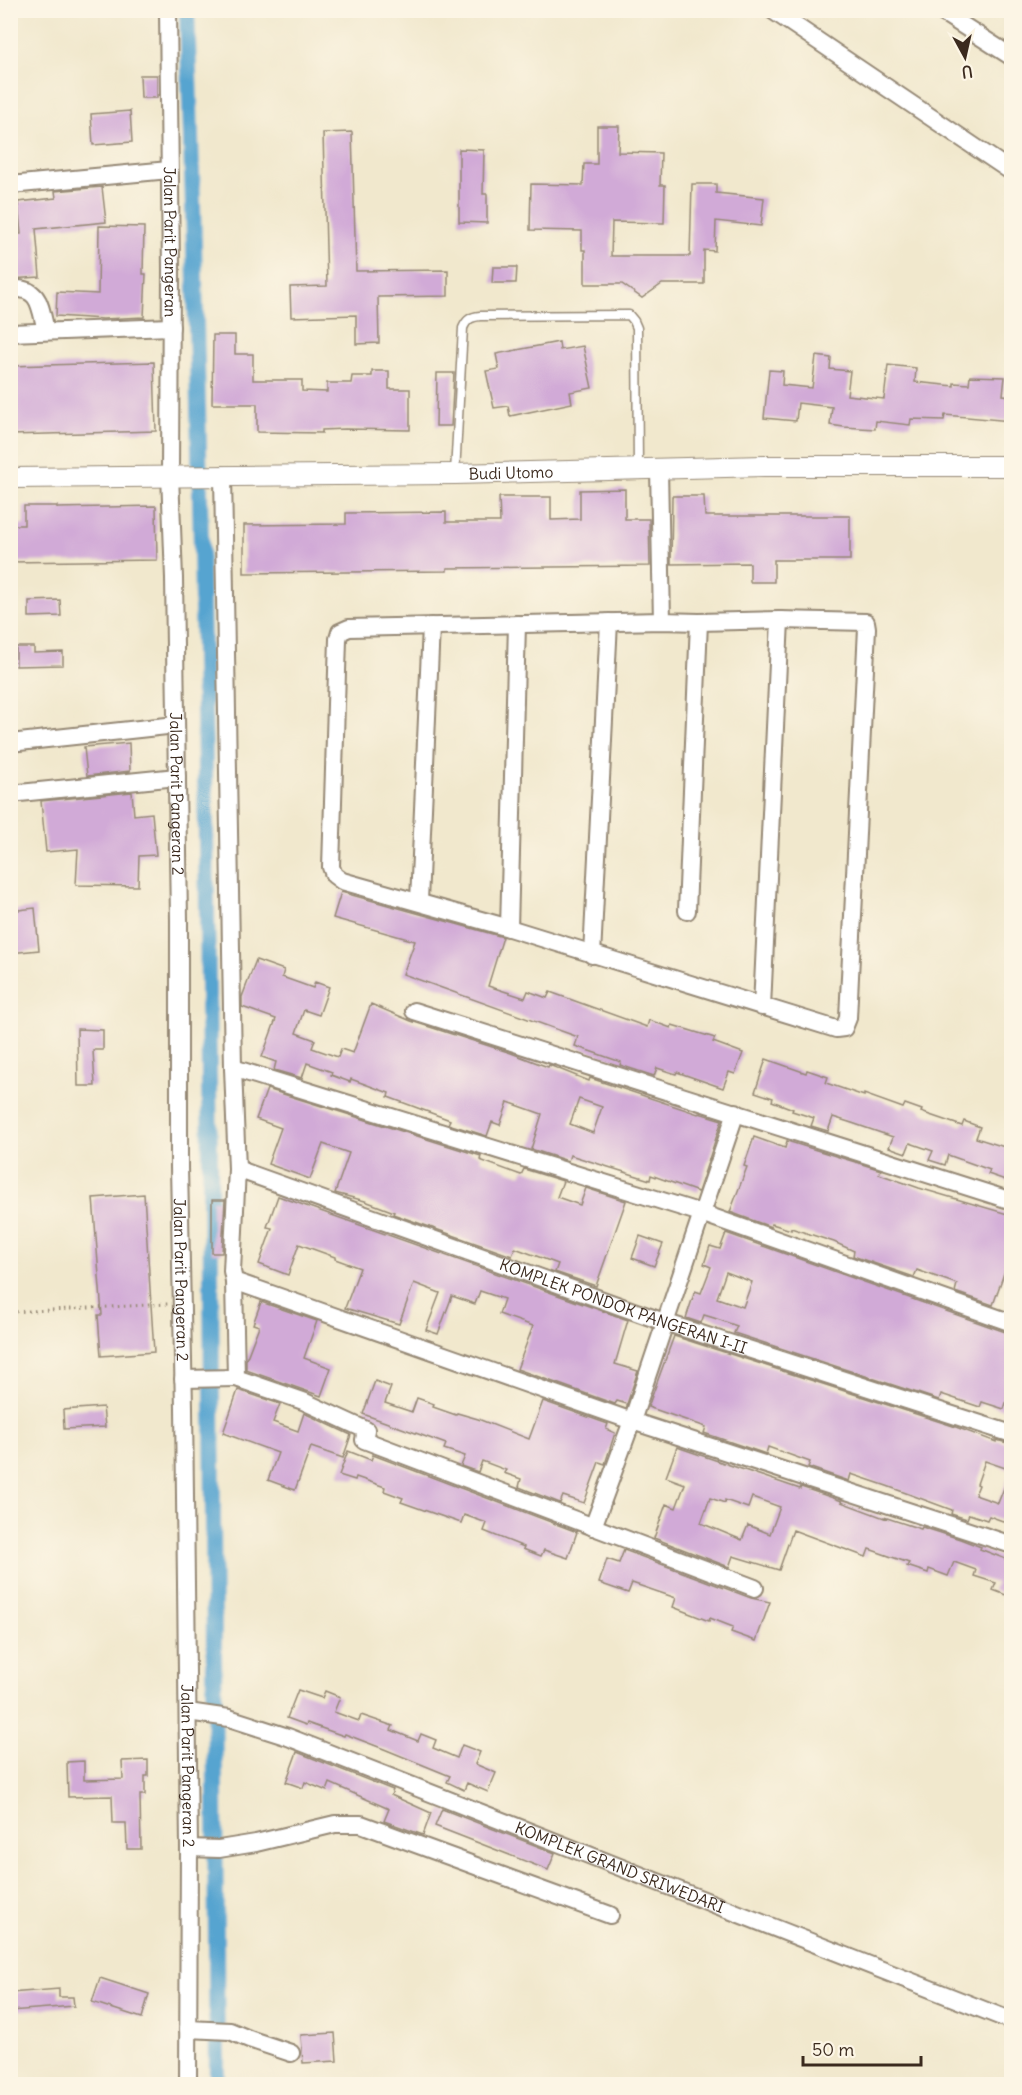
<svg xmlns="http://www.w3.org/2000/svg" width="1022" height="2095" font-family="Delius,sans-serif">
<rect width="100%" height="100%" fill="#fcf5e5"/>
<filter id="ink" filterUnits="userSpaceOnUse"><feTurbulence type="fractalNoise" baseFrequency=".0167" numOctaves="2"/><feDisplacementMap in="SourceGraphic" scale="12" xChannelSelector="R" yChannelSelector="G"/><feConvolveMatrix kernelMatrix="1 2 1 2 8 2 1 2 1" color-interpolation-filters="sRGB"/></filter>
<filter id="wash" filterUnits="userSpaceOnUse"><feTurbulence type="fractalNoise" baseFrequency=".008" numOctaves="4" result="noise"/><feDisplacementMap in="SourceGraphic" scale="24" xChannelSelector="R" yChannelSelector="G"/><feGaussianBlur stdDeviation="1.35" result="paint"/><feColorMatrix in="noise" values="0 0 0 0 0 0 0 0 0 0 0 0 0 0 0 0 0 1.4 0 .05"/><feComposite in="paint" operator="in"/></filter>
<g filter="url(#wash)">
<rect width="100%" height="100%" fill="#f1e8cd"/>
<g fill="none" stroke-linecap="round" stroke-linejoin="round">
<path stroke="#57a4d0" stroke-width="16" d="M187 10C210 701 212 1393 217 2084"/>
</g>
<g id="blocks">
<g fill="#d1aad7" fill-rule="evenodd">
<polygon points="140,75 157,75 157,98 141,98"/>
<polygon points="130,111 132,142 93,145 91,114"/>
<polygon points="597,126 619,126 618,152 661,153 660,185 665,185 664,223 612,222 611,256 690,256 692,184 716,184 716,193 764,198 761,226 716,221 715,251 704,250 704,284 662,284 642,298 622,284 585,284 585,250 582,250 582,231 530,230 531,184 583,185 584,164 597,164"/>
<polygon points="352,132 356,271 448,270 448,296 378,297 379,343 356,344 356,315 291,317 290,287 327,286 323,133"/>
<polygon points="459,149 484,150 483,194 487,194 487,223 459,222"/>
<polygon points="102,187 106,222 36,229 40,277 10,279 10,234 21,234 18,202 56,198 55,191"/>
<polygon points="99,226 144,227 143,274 146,274 144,317 103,319 56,316 57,292 98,294"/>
<polygon points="493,267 517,267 516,283 492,283"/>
<polygon points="213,335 235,335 235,354 253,354 253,380 302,380 302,391 327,392 327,383 351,383 352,376 372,376 372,371 389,371 389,389 410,389 410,430 345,429 322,430 322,433 257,432 257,404 212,404"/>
<polygon points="559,342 560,350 583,346 592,388 570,392 572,403 510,416 508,406 494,408 486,371 499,369 496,354"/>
<polygon points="816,356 831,358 830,369 850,371 847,395 884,399 888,365 916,368 915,382 954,386 954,383 969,384 970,376 1005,377 1003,395 1011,396 1011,421 945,415 944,420 911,419 910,425 876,421 875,429 844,427 830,425 832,407 798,403 796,421 764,418 769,370 783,371 782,385 812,388"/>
<polygon points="154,362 156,431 10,435 10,366"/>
<polygon points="437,373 454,373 451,426 436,426"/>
<polygon points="625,489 625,519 649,519 650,566 447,568 447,571 244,573 244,525 346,524 346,513 446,512 446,522 500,522 499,497 551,497 551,520 580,519 580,490"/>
<polygon points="672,496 704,496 705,516 850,516 850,560 774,560 774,582 750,582 750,563 671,564"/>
<polygon points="24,506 57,506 57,508 156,506 157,560 10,562 10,525 24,525"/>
<polygon points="60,600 61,616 29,617 29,601"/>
<polygon points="16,647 34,647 34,653 63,652 63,665 16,666"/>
<polygon points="129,743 130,771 87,776 84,747"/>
<polygon points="132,792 134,815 152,813 156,855 139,856 138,886 76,885 78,849 46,852 41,801"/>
<polygon points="341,892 503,937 488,986 525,998 528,991 547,998 550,992 647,1027 649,1020 671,1028 672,1025 715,1038 713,1042 743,1053 735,1074 729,1072 723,1088 677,1072 676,1074 657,1068 654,1076 620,1065 621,1062 575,1046 578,1037 403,974 415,941 333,918"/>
<polygon points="35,908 39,950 10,953 10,911"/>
<path d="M256 960 284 970 282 977 313 988 315 982 329 987 319 1015 304 1010 296 1033 315 1040 312 1048 338 1057 341 1049 353 1053 371 1004 411 1021 511 1053 548 1067 549 1065 589 1081 590 1078 698 1114 699 1113 722 1120 698 1192 651 1175 650 1180 570 1155 568 1161 531 1149 542 1114 508 1102 500 1125 492 1122 487 1136 448 1124 450 1120 388 1097 389 1093 351 1079 350 1082 331 1075 332 1072 307 1063 302 1078 274 1070 276 1062 262 1057 276 1019 242 1007V997ZM579 1099 602 1107 593 1133 570 1124Z"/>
<polygon points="77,1029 103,1030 103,1050 93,1050 95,1086 78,1086"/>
<polygon points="766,1059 806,1073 807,1070 828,1077 826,1083 864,1096 864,1094 903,1108 905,1104 922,1110 921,1112 962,1126 964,1121 980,1127 976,1138 1011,1149 1011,1182 988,1174 990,1170 948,1155 945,1165 929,1160 933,1151 910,1143 906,1153 889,1147 893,1137 852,1123 833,1117 828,1131 811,1126 814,1118 792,1111 793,1109 772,1101 773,1098 755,1092"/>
<polygon points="267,1089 481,1156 480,1160 521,1175 524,1169 563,1181 557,1197 580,1205 586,1188 626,1201 596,1286 555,1272 558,1264 515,1248 512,1256 393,1214 394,1212 365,1201 335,1193 349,1153 323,1144 310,1179 268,1164 281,1128 256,1119"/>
<polygon points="754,1137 785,1148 787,1141 881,1170 879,1174 919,1188 1011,1215 1011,1253 993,1305 955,1292 957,1284 917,1270 914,1277 853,1256 854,1251 834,1242 791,1228 791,1230 772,1224 771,1227 730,1212 747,1167 744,1166"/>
<polygon points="144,1194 154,1352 101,1356 98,1315 102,1315 93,1198"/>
<polygon points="278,1196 628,1320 615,1364 638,1371 627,1404 617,1401 615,1404 517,1369 533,1326 499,1314 504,1299 480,1291 475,1304 452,1296 438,1334 426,1330 440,1293 414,1283 399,1324 345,1308 360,1268 335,1259 335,1257 299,1244 288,1275 259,1264 272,1228 267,1227"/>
<polygon points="212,1200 225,1200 222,1253 212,1253"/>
<path d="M726 1233 1011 1334V1388L1004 1409 982 1402 980 1407 941 1394 939 1400 734 1333 737 1326 714 1318 704 1315 701 1323 686 1318 695 1291 701 1293 711 1267 704 1264 710 1246 720 1249ZM726 1272 752 1282 743 1307 717 1298Z"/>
<polygon points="640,1236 663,1244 654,1266 632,1258"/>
<polygon points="261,1302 317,1321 304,1358 331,1368 321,1396 246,1370 246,1360 259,1326 253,1324"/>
<polygon points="674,1336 953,1426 996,1442 996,1440 1011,1444 1011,1470 985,1461 977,1484 979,1485 975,1495 998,1503 1010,1473 1011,1473 1011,1524 989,1516 987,1520 969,1514 967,1519 951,1514 952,1510 887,1486 851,1474 849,1481 808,1467 810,1462 768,1447 766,1454 704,1433 706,1427 648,1407"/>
<polygon points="375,1381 391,1387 385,1403 412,1412 417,1398 434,1404 433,1407 456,1415 457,1413 478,1419 529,1439 543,1401 608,1424 606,1429 615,1433 605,1464 599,1462 584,1503 563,1496 560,1503 519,1487 521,1479 504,1473 506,1470 482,1461 478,1472 461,1466 465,1456 444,1449 446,1444 363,1414"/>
<polygon points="238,1390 280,1404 273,1422 298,1431 304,1413 351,1435 343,1458 311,1447 295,1490 268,1480 278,1453 223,1433"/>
<polygon points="103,1407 105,1427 64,1429 63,1410"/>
<path d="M677 1447 800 1489 801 1487 842 1501 841 1502 884 1518V1517L921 1529 922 1527 960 1539 981 1547 980 1549 1011 1561V1597L993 1590 996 1583 974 1576 976 1570 954 1562 948 1576 929 1569 928 1573 907 1566 909 1563 869 1549 866 1557 793 1530 779 1570 733 1556 729 1567 654 1538 666 1504 676 1508 685 1484 666 1477ZM752 1497 780 1507 770 1534 748 1525 742 1540 701 1523 710 1498 725 1503V1500L748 1508Z"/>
<polygon points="348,1451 371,1460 373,1455 577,1532 568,1558 544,1550 541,1556 523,1549 524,1547 484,1531 487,1523 464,1515 461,1523 401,1502 403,1498 384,1491 385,1487 356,1477 355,1480 339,1475"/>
<polygon points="624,1550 751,1598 770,1602 756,1641 731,1632 733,1627 710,1618 709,1621 673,1607 676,1598 632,1583 628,1593 599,1583 607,1559 619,1563"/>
<polygon points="298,1690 322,1698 325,1691 340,1697 334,1712 359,1721 361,1715 393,1726 391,1730 418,1741 421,1734 436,1740 433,1748 457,1758 462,1745 480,1752 475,1764 496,1773 488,1792 467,1783 464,1790 447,1782 450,1776 384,1749 345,1734 344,1736 307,1723 306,1725 287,1718"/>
<polygon points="297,1752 393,1790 391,1795 431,1813 423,1835 384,1821 389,1809 330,1783 327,1791 305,1782 303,1788 286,1782"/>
<polygon points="148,1760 148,1776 145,1776 145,1795 140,1795 141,1849 127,1849 126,1823 113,1823 112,1796 68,1797 67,1762 84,1761 84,1780 123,1779 122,1761"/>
<polygon points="442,1809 555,1853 548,1870 435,1826"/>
<polygon points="100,1978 149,1994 142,2018 92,2002"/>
<polygon points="59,1989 59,1997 73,1997 74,2006 10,2011 10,1993"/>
<polygon points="335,2033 337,2061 303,2063 301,2035"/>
</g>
</g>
</g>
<g filter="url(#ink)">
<use href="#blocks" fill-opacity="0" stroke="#968976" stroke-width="1.5"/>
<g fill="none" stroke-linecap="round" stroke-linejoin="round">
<defs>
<path id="service" d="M455 473 463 328C467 319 471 317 480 316L629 315 634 321 637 328 638 469"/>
<g id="minor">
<path id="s1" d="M168 10 171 270 170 475 174 578 179 920V1167L184 1408 189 1848 188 2084"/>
<polyline points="772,10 1012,172"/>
<polyline points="939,10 1012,57"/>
<polyline points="10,185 169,170"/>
<path d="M10 289C41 286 40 308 46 331"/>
<polyline points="10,333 171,327"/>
<polyline points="659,469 662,621 699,622 780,620 866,622 867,628 848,1018 844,1028 836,1029 509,928 342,881 334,875 331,867 338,639 340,632 349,628 662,621"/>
<polyline points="223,475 233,1068 237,1169 232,1271 234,1281 632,1421 1012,1545"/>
<polyline points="10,743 176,725"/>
<polyline points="10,794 177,777"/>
<polyline points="419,901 431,626"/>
<polyline points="687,911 699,622"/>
<polyline points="509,928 517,624"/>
<polyline points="592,955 609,622"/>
<polyline points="762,1007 780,620"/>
<polyline points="414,1011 1012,1201"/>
<polyline points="233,1068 701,1213 1012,1323"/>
<path id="s2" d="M237 1169 664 1322 1012 1434"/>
<polyline points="234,1281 236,1378 303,1401 366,1430 364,1440 755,1588"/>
<polyline points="183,1379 236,1378"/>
<polyline points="593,1527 632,1421 736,1112"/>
<path id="s3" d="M188 1712 229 1718 288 1737 1012 2021"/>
<polyline points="189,1848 219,1849 256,1843 335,1824 361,1824 610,1915"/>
<polyline points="188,2029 230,2031 249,2039 291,2053"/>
</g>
<g id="tertiary">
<path id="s4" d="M10 478 455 474 764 466H1012"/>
</g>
</defs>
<use href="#service" stroke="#968976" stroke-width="11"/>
<use href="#minor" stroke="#968976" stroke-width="20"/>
<use href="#tertiary" stroke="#968976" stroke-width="22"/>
<polyline stroke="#968976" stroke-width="3" stroke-dasharray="1.5 4.5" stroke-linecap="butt" points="10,1312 168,1304"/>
<use href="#service" stroke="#fff" stroke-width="8"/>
<use href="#minor" stroke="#fff" stroke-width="16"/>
<use href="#tertiary" stroke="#fff" stroke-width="20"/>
</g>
</g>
<g text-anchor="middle" stroke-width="5" stroke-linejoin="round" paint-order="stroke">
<g font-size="16" fill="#3b2a1e" stroke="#fcf5e5">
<text dy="6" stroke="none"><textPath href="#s1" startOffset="232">Jalan Parit Pangeran</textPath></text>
<text dy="6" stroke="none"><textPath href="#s4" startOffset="501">Budi Utomo</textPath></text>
<text dy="6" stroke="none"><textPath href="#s1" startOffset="784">Jalan Parit Pangeran 2</textPath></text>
<text dy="6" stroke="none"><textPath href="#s1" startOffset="1270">Jalan Parit Pangeran 2</textPath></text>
<text dy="6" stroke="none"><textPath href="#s2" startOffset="410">KOMPLEK PONDOK PANGERAN I-II</textPath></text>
<text dy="6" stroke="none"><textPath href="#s1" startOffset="1756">Jalan Parit Pangeran 2</textPath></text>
<text dy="6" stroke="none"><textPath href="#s3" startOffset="460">KOMPLEK GRAND SRIWEDARI</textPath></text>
</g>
</g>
<rect width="1022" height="2095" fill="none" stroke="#fcf5e5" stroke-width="36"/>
<g transform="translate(965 57) rotate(172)" stroke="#fcf5e5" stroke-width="4.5" paint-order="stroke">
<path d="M0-4.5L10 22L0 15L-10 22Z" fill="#3b2a1e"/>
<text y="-9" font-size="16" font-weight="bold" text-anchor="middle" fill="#3b2a1e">U</text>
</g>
<path d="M803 2056v9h118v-9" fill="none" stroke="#3b2a1e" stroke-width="3"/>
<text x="812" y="2056" font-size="18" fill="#3b2a1e" stroke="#fcf5e5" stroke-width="4.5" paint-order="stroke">50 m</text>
</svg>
